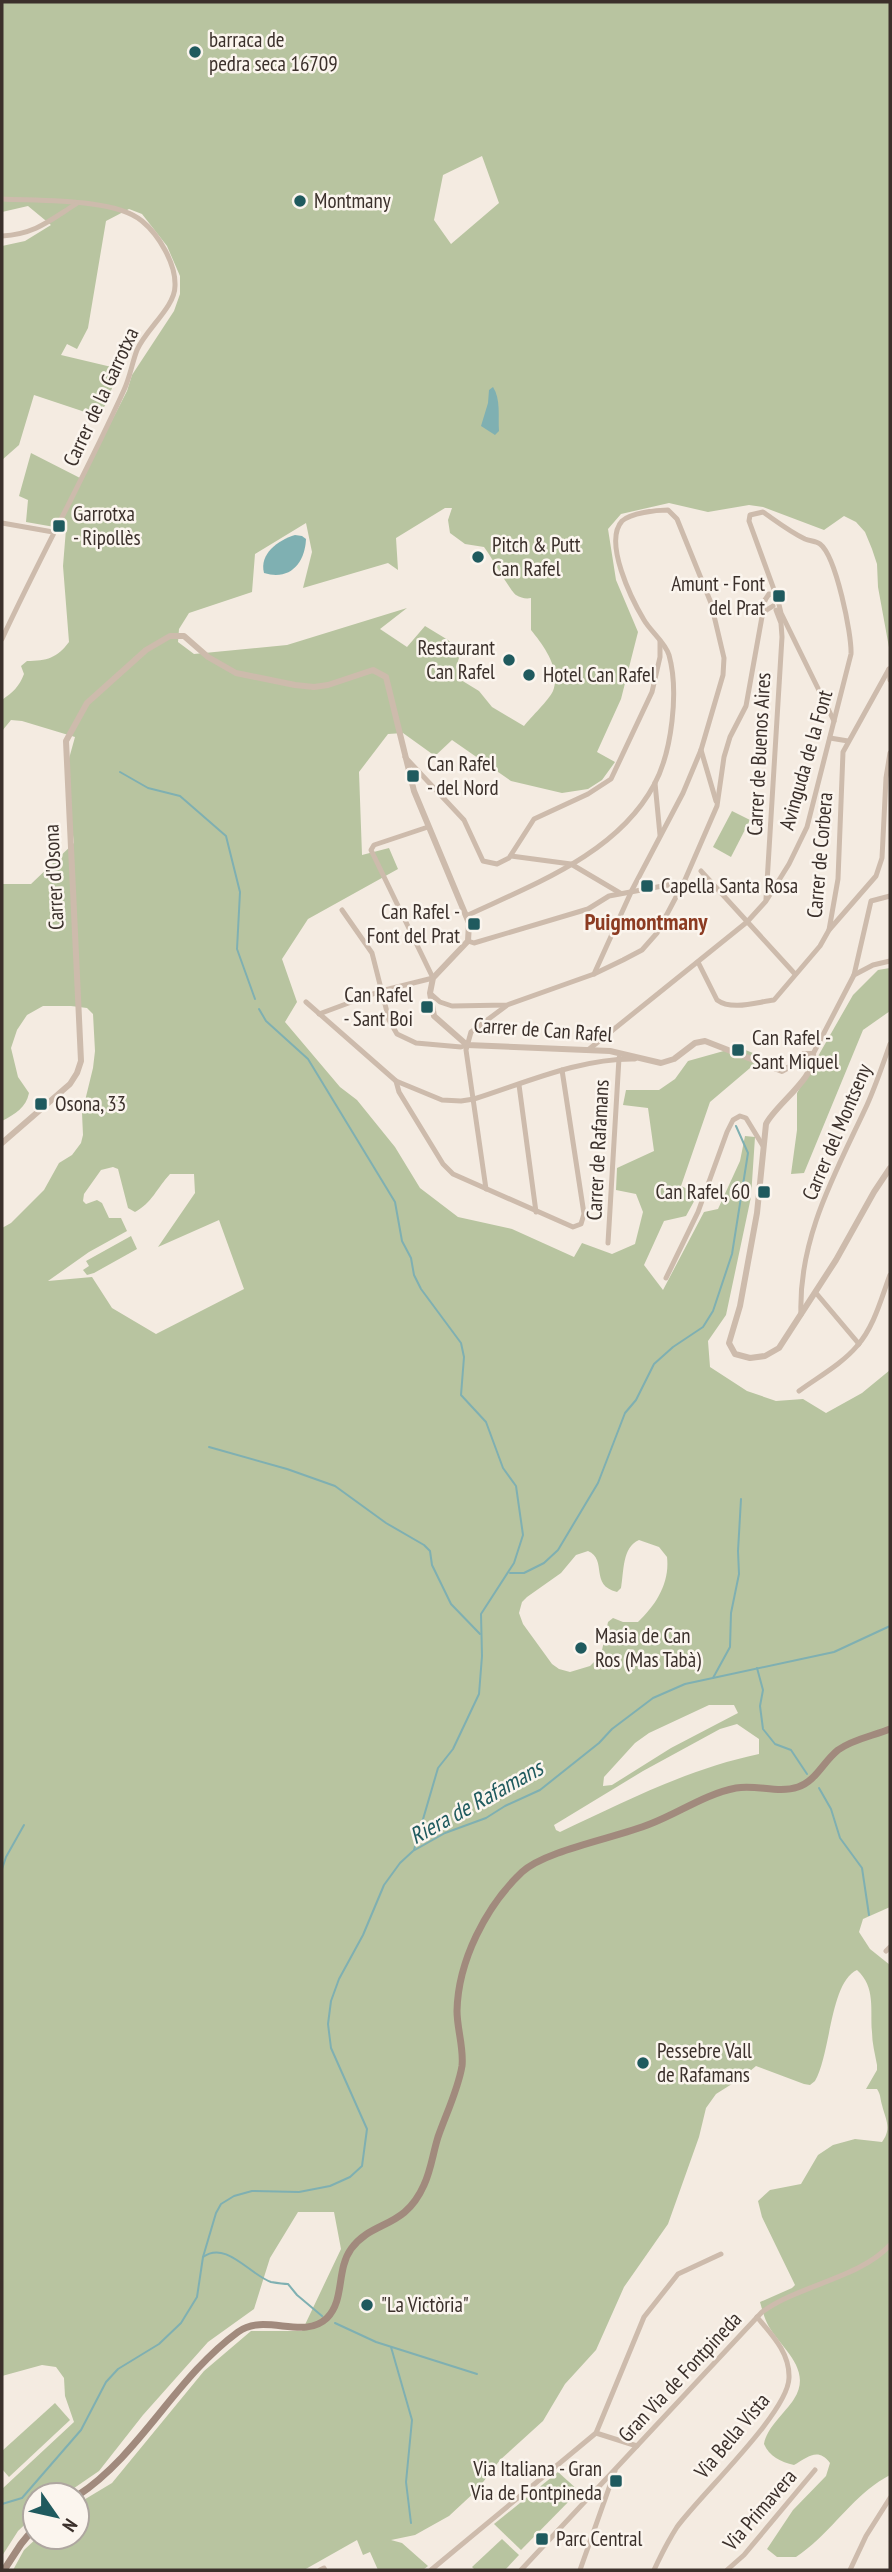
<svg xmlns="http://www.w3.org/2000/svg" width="892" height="2572" font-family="'PT Sans Narrow',sans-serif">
<rect width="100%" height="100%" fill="#f4ebe1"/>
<g fill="#b8c4a0" fill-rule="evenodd">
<path d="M2 2H890V653L878 587 877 564 872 549 865 532 856 522 844 516 824 530 763 507 749 505 708 512 669 503 621 514 608 529 616 580 638 632 621 699 597 752 615 762 602 780 588 789 562 793 511 781 452 740 435 756 403 733 388 734 359 772 362 855 389 848 398 869 308 919 282 959 297 1002 285 1022 340 1087 357 1100 395 1147 420 1188 458 1217 512 1229 574 1257 582 1243 612 1254 635 1244 643 1212 636 1194 616 1190 617 1168 654 1151 648 1108 623 1105 626 1090H659L675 1079 688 1061 738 1047 763 1057 710 1102 681 1186 698 1194 686 1216 664 1221 644 1265 663 1290 704 1212 718 1209 740 1161 745 1136 755 1137 751 1197 726 1315 708 1341 710 1367 747 1391 776 1401 803 1399 826 1413 862 1393 890 1370V1907L863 1919 859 1932 870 1949 890 1965V2475C852 2495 832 2533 796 2557H777L767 2549 793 2510 826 2476 830 2463C818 2447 808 2457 794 2465 781 2462 769 2456 764 2444 767 2427 785 2413 794 2399 814 2368 778 2346 767 2323 764 2317 762 2309 760 2302L792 2288 795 2285 762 2217 758 2201 770 2190 801 2184 818 2155 833 2145 855 2139 882 2142C892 2128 886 2121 882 2105 880 2099 881 2095 877 2089H866L877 2070V2065C875 2054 872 2043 872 2032 870 2010 876 1987 857 1970 830 1982 831 2053 815 2081L810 2085 804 2084 756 2066 743 2077 716 2094 706 2108 699 2137 668 2224 624 2287 596 2350 565 2384 543 2421 500 2460 477 2490 449 2516 415 2535 391 2540 402 2543 428 2566 423 2570H378L370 2552 363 2555 357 2540 304 2570H13L24 2550 38 2537H77V2504L112 2483 204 2371 251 2331H302L341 2249 334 2212H298L270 2258 254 2309 208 2342 143 2415 99 2471 64 2495H35V2515L18 2531 2 2556V2489L74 2422 65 2396 64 2378 56 2367 42 2365 2 2376V1228L11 1223 44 1190 59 1163 72 1155 81 1143 83 1135 82 1113 93 1068 95 1051 93 1014 87 1008 71 1006H43L27 1015 17 1030 11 1048 18 1077 29 1093C26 1108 15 1114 2 1121V884H31L74 843 65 773 75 737 22 721 11 720 2 731V700C13 692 19 687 24 674L21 666 27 661C47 661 57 658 69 642L63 566 66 529 26 522 28 500 19 496 31 453 82 479 127 391 132 375 174 311 180 294V276L167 246 142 214 129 209 106 221 88 328 77 349 67 344 61 355 120 369 100 417 34 395 19 445 2 460V246L25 241 51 225 28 206 2 212ZM482 156 499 203 451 244 434 220 443 175ZM445 508H452L448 520 450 533 465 544 484 547C491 556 511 592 516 595 521 598 526 599 531 598V630C544 646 561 669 553 691 549 700 531 717 524 726L492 707 479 691 461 680 456 667 461 652 448 640 425 626 407 647 380 629 407 608 287 645 194 654 178 642 179 629 189 613 252 592 255 554 306 523 312 552 303 588 388 563 398 570 396 538ZM113 1167 118 1169 128 1208 135 1212C152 1203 157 1188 170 1174H194L195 1193 158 1247 219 1220 244 1289 156 1334 112 1308 92 1277 48 1281 89 1252 127 1231 121 1218H109L102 1203 97 1200 86 1204 83 1201 84 1194 101 1170ZM639 1540 659 1547 667 1557C670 1583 656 1605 638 1622H623L613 1618 608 1622 601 1655 590 1666 570 1672 559 1669 552 1664 523 1624 519 1613 522 1602 527 1597 561 1573 576 1555 588 1551C608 1560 589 1585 617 1592L621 1588C624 1572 622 1547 639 1540ZM709 1705H734L738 1713 671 1748 612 1785 603 1786 604 1777 635 1743 649 1733ZM737 1724 759 1739V1754C688 1769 626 1801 560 1832L556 1830 554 1825 564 1819 643 1771 720 1729Z"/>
<polygon points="732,811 750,820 731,857 713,847"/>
<polygon points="890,968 890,1011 863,1030 804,1173 791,1174 797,1130 797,1093 853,995 878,970"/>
<polygon points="131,1236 137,1249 94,1273 87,1275 83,1270 89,1266 86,1261"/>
<polygon points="55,2403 70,2420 9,2477 2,2469 2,2451"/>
<polygon points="558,2472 579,2491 521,2550 494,2524"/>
<polygon points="502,2539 519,2555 505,2570 475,2570 472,2567"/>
</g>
<g fill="#7fb0b2">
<path d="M493 387C501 399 498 417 499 431L495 435 481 426 488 403 489 390Z"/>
<path d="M295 535 302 536 306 539C305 563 290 581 264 573 259 554 278 540 295 535Z"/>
</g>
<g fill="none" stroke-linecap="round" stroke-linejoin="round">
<g stroke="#7fb0b2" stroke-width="2">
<polyline points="120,772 148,788 180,796 226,836 240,892 237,949 255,999"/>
<polyline points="259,1009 266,1021 308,1059 395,1202 402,1241 411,1258 414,1275 421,1289 461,1343 464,1357 461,1395 486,1422 503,1468 516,1486 523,1535 514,1563 481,1614 482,1656 479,1694 453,1749 438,1768 414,1850"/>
<polyline points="209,1447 287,1469 335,1486 386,1523 424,1545 430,1551 432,1565 451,1604 480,1634"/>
<polyline points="510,1573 524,1573 544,1563 558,1550 598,1483 625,1413 636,1400 654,1364 673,1347 703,1327 713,1311 732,1254 748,1153 736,1126"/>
<polyline points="757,1668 763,1690 760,1706 763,1729 775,1744 791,1750 807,1774"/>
<polyline points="713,1678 730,1647 731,1613 739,1574 738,1551 741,1499"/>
<polyline points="819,1788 831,1809 840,1838 862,1868 869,1915"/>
<polyline points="2,1869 6,1857 24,1825"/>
<path d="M203 2257C226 2240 250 2275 271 2282 277 2283 283 2284 288 2284L297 2295 322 2316"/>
<polyline points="335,2323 376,2342 477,2374"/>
<polyline points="391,2347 412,2420 406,2482 411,2523"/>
<polyline points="2,2504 22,2498 81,2430 106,2382 118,2369 159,2344 181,2323 197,2297 203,2257 216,2213 221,2204 234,2196 252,2191 299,2192 330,2186 350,2177 362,2166 367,2129 331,2048 328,2024 331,2001 339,1979 363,1935 384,1885 400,1863 413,1851 445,1833 486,1818 505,1806 540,1790 599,1743 612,1729 653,1698 685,1684 834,1652 890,1626"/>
</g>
<g stroke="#cdbbac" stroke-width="5">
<path d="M2 199C38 201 115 198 142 221 159 235 176 264 175 286 175 307 146 329 137 350 132 363 130 377 124 390 86 474 41 555 2 639"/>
<path d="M2 236C35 234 49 221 76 204"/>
<polyline points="2,523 53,532"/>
<polyline points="765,600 769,594 777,596 781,613 834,721"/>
<polyline points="762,613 773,606"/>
<polyline points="889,669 890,680"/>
<polyline points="830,738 848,741"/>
<polyline points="701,750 716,801"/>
<polyline points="405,757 464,820 483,861 497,864 509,858 534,819 588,794 611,779 652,692 660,657 660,641"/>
<polyline points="655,783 660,835"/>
<polyline points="511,856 571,864 620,893"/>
<polyline points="701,871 795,974"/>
<polyline points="766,899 782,637 781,623 776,610"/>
<polyline points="342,910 372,953 389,1020 397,1034 416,1043 461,1047 467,1045"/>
<path d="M466 916C534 884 617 854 654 785 672 752 679 691 669 655 665 642 651 632 644 620 632 600 603 542 622 521 631 513 656 510 668 510L677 519 711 603 724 658 723 675 701 750 683 793 632 890 594 974"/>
<polyline points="829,930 838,879 843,752 889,669"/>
<polyline points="468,941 474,943 588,909 609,896 684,882"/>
<path d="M698 962 717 1000C732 1011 757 1002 774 1000L820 946 829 930 876 876 882 858 886 778 890 753"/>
<polyline points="854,975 871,901 890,896"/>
<polyline points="431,994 440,1002 452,1006 507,1005 594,974 623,960 642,950 657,933 684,882 717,806 724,757 730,737 746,706 765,600"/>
<path d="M306 1002 396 1081 442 1100 461 1101 474 1099C525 1083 580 1058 635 1059"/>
<polyline points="319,1014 381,991 433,978 371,850 374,845 428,827"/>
<path d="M588 1050 747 922 766 901 789 864 807 827 851 654C852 635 836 556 820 544 816 541 810 541 805 539 790 532 776 521 763 512L750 515 749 521 776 595"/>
<polyline points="813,1054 854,975 873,965 890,961"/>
<polyline points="396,1081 399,1092 443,1164 453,1174 573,1227 581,1224 584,1214 562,1070"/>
<polyline points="519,1085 536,1212"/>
<polyline points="486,1189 466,1050 471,1032 506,1006"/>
<polyline points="608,1243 619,1058"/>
<polyline points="666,1278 698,1212 727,1132 733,1120 740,1116 746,1118 763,1146"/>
<polyline points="816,1293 859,1344"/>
<path d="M801 1315C798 1238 836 1172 867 1105 876 1085 883 1064 890 1044"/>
<path d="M799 1391C818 1377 842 1364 857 1346 874 1327 881 1299 890 1275"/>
<polyline points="886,1951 890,1947"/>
<polyline points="596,2433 637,2446"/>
<polyline points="320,2570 324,2568 325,2570"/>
<polyline points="431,2570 596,2433 644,2317 678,2274 721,2254"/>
<path d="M521 2570 762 2312C799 2285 860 2278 890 2245"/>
<polyline points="580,2570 615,2471"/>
<path d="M654 2570C661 2555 668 2541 677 2527 701 2494 788 2413 789 2378 790 2353 772 2335 757 2317"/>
<polyline points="727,2570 744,2555 815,2470"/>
<polyline points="850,2570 866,2536 890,2498"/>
</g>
<path stroke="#cdbbac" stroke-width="6" d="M2 1143 70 1084 77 1073 81 1061 66 741 87 703 146 650 170 636H184L208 657 236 673 295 685 314 687 328 685 373 670 386 677 414 791 469 923 468 941 433 978 430 993 434 1016 467 1045 610 1051 661 1063 674 1059 695 1043 705 1041 782 1071 791 1066 804 1054H813C817 1077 775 1105 766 1124L757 1213 740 1306 729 1343 735 1354 750 1358 765 1356 779 1348 836 1260 874 1192 890 1168"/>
<g stroke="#a18a7d" stroke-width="7">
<path d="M77 2496C141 2454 175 2378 238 2332 265 2312 303 2341 327 2318 345 2300 336 2270 351 2249 373 2219 404 2230 424 2185 431 2170 433 2153 438 2137 446 2114 458 2090 462 2066 464 2048 457 2029 457 2011 458 1961 486 1906 522 1872 546 1850 616 1838 650 1824 679 1813 705 1794 736 1788 756 1784 778 1794 798 1787 816 1781 823 1762 838 1750 853 1739 873 1736 890 1729"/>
<polyline points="4,2570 21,2544 35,2527"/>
</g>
</g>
<g fill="#1f5a5e" stroke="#fbf5ee" stroke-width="2.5">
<circle cx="195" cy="52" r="7"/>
<circle cx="300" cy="201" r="7"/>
<rect x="52" y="519" width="14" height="14" rx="3.5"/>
<circle cx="478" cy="557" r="7"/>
<rect x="772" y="589" width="14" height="14" rx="3.5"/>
<circle cx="509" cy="660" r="7"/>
<circle cx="529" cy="675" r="7"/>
<rect x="406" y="769" width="14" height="14" rx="3.5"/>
<rect x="640" y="879" width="14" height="14" rx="3.5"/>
<rect x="467" y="917" width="14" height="14" rx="3.5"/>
<rect x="420" y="1000" width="14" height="14" rx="3.5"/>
<rect x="731" y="1043" width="14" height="14" rx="3.5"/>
<rect x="34" y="1097" width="14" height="14" rx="3.5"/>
<rect x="757" y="1185" width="14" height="14" rx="3.5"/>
<circle cx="581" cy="1648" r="7"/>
<circle cx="643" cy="2063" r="7"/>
<circle cx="367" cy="2305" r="7"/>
<rect x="609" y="2474" width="14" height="14" rx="3.5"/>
<rect x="535" y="2532" width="14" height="14" rx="3.5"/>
</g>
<g text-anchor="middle" stroke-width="5" stroke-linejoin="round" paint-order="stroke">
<g font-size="21" fill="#3b302b" stroke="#fbf5ee" text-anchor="start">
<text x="209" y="47">barraca de<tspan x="209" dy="24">pedra seca 16709</tspan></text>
<text x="314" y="208">Montmany</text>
<text x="73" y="521">Garrotxa<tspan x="73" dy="24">- Ripollès</tspan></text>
<text x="492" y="552">Pitch &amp; Putt<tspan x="492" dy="24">Can Rafel</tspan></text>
<text x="765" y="591" text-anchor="end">Amunt - Font<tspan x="765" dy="24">del Prat</tspan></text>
<text x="495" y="655" text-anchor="end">Restaurant<tspan x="495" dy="24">Can Rafel</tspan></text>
<text x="543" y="682">Hotel Can Rafel</text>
<text x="427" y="771">Can Rafel<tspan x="427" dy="24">- del Nord</tspan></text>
<text x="661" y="893">Capella Santa Rosa</text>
<text x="460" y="919" text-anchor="end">Can Rafel -<tspan x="460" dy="24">Font del Prat</tspan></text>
<text x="413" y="1002" text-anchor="end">Can Rafel<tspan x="413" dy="24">- Sant Boi</tspan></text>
<text x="752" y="1045">Can Rafel -<tspan x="752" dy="24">Sant Miquel</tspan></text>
<text x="55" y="1111">Osona, 33</text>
<text x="750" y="1199" text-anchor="end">Can Rafel, 60</text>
<text x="595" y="1643">Masia de Can<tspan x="595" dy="24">Ros (Mas Tabà)</tspan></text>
<text x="657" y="2058">Pessebre Vall<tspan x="657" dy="24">de Rafamans</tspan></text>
<text x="381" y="2312">"La Victòria"</text>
<text x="602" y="2476" text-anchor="end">Via Italiana - Gran<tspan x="602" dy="24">Via de Fontpineda</tspan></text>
<text x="556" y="2546">Parc Central</text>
</g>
<g font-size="21" fill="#3b302b" stroke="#fbf5ee">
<text transform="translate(101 397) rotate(-65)" y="7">Carrer de la Garrotxa</text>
<text transform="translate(759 754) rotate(-87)" y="7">Carrer de Buenos Aires</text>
<text transform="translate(806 760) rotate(-74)" y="7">Avinguda de la Font</text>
<text transform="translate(820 855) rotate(-85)" y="7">Carrer de Corbera</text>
<text transform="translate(54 877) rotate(-93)" y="7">Carrer d'Osona</text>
<text transform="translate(543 1030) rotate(4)" y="7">Carrer de Can Rafel</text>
<text transform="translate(837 1132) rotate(-67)" y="7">Carrer del Montseny</text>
<text transform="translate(598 1150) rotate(-87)" y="7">Carrer de Rafamans</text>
<text transform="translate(680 2377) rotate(-47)" y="7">Gran Via de Fontpineda</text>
<text transform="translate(732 2436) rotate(-50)" y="7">Via Bella Vista</text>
<text transform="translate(760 2510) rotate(-49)" y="7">Via Primavera</text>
</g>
<g font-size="23" font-weight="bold" fill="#8c3b22" stroke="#fbf5ee">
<text x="646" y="930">Puigmontmany</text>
</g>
<g font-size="23" font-style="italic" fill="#1f5a5e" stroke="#fbf5ee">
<text transform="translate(476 1802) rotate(-29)" y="8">Riera de Rafamans</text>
</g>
</g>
<rect width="892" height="2572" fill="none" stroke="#3b302b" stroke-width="7"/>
<g transform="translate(56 2516) rotate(124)"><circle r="33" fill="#fbf5ee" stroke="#aea6a0" stroke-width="2"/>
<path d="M0-5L12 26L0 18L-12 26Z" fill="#1f5a5e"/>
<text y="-10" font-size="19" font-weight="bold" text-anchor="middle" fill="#3b302b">N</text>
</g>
</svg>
